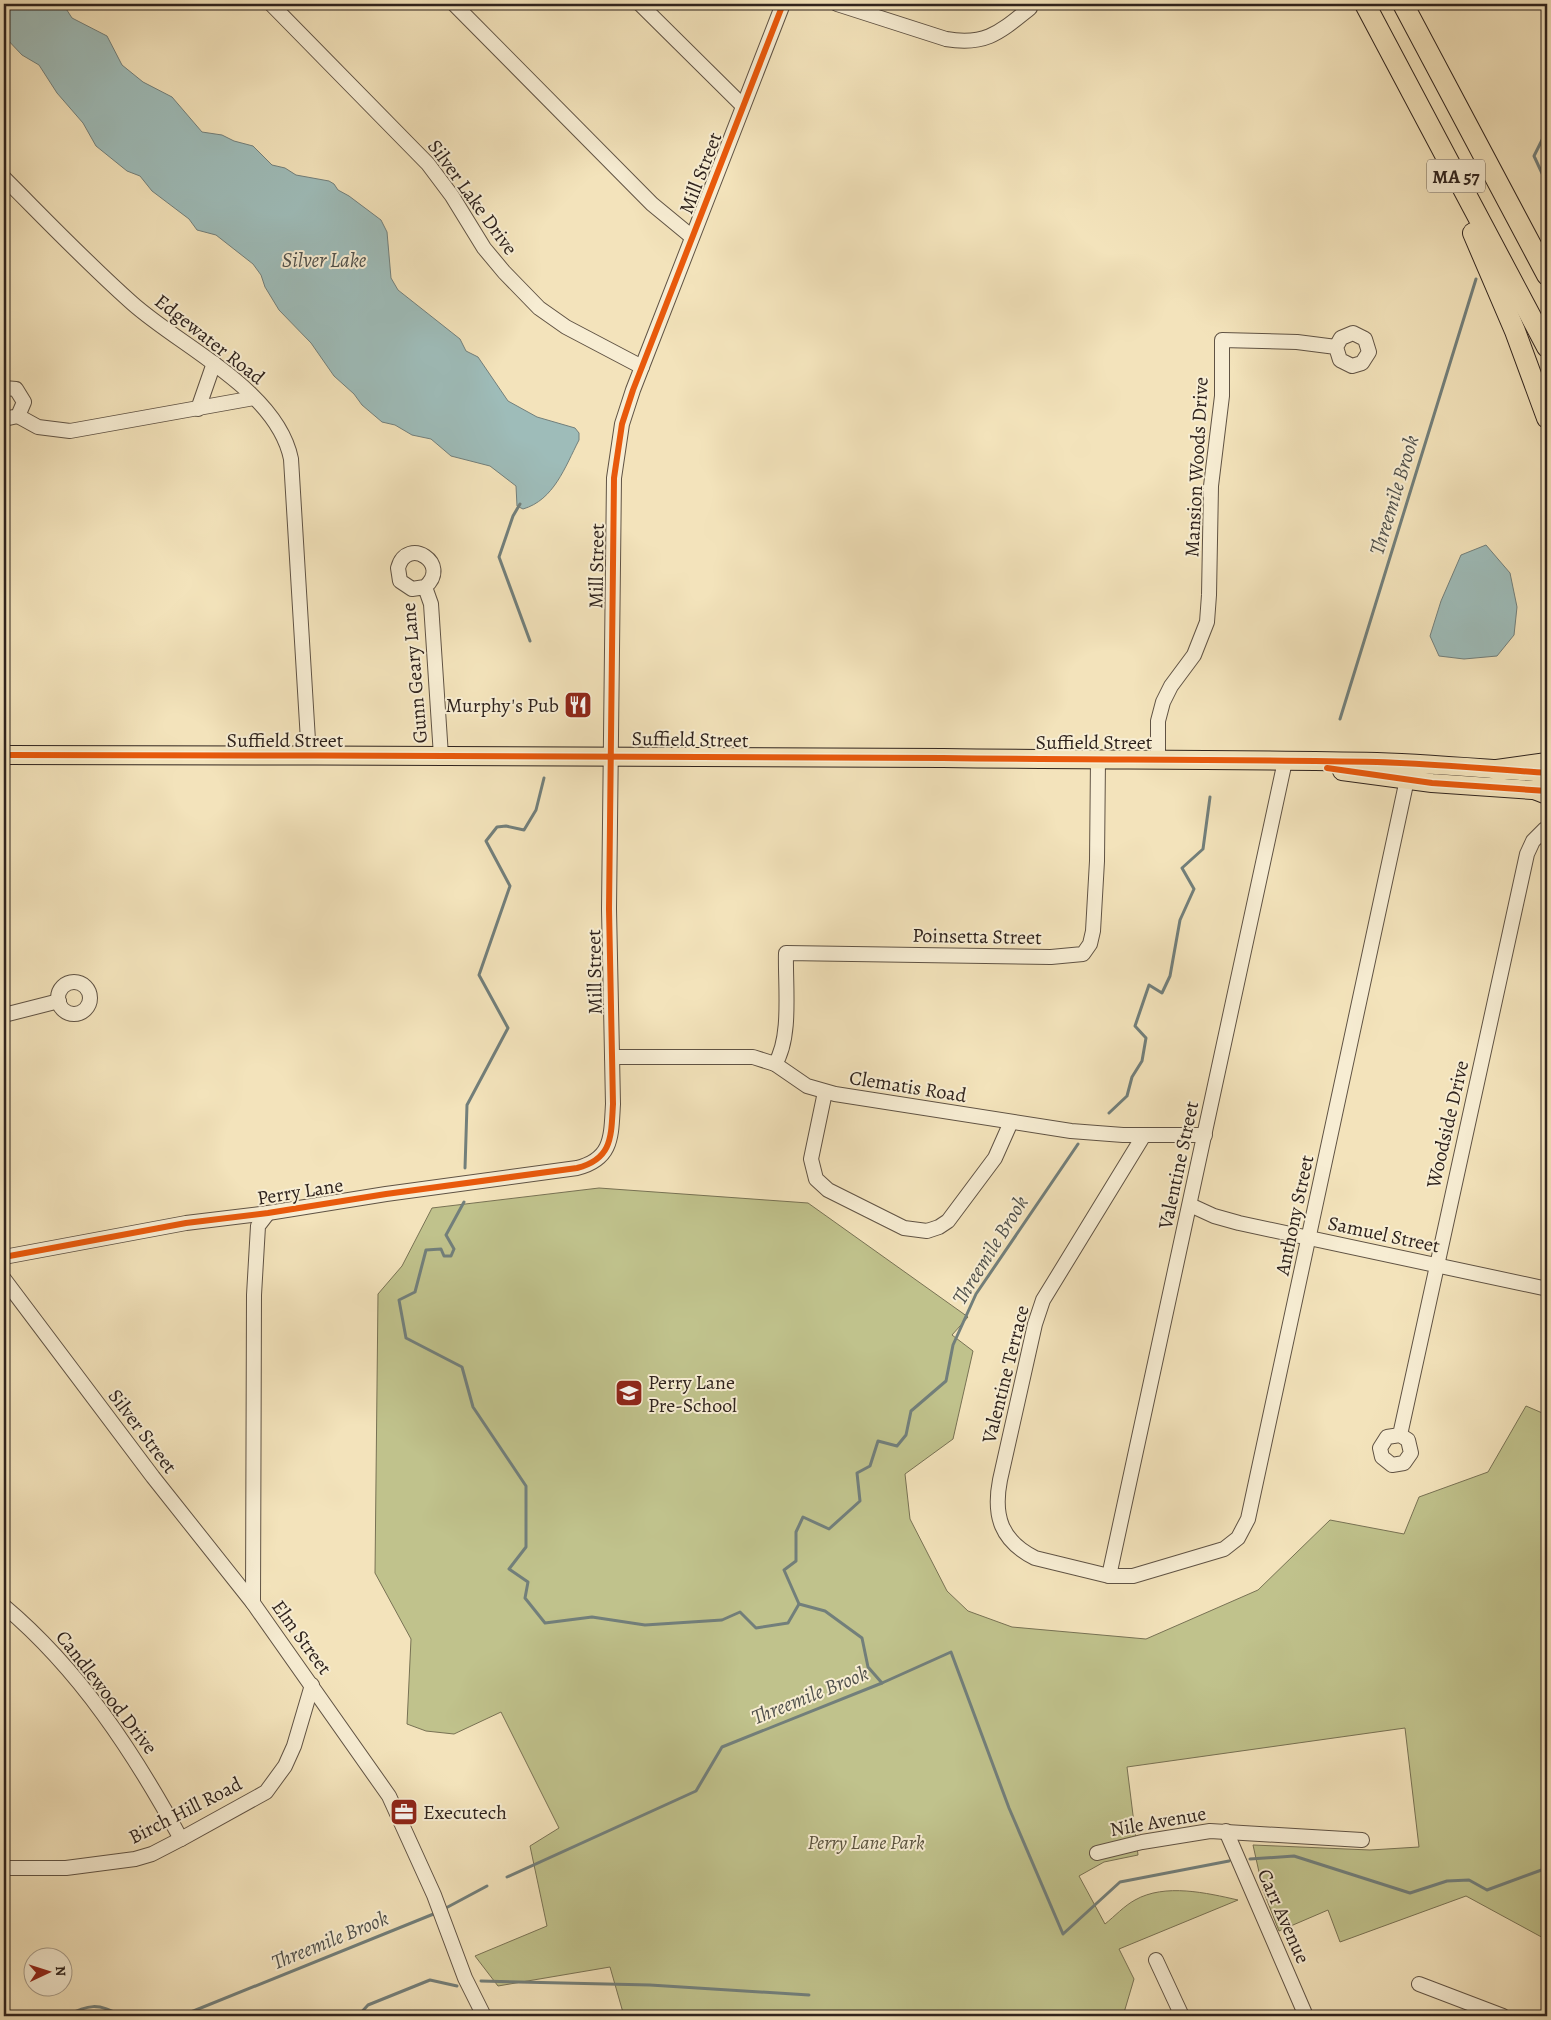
<svg xmlns="http://www.w3.org/2000/svg" width="1551" height="2020" font-family="Alegreya,serif">
<rect width="100%" height="100%" fill="#f3e3bb"/>
<filter id="stains"><feTurbulence type="fractalNoise" baseFrequency=".004" numOctaves="4"/><feColorMatrix values="0 0 0 0 .2 0 0 0 0 .09 0 0 0 0 .02 0 0 0 .5 -.17"/></filter>
<radialGradient id="worn" r=".72"><stop offset=".6" stop-color="#630" stop-opacity="0"/><stop offset="1" stop-color="#630" stop-opacity=".3"/></radialGradient>
<path fill="#c0c28c" stroke="#787254" d="M599 1188 808 1203 968 1317 952 1335 973 1351 953 1439 905 1474 910 1519 947 1591 968 1611 1012 1627 1146 1639 1258 1590 1330 1520 1404 1534 1419 1497 1488 1472 1526 1406 1547 1415V1940L1466 1896 1340 1942 1328 1910 1279 1931 1263 1890 1253 1845 1370 1850 1419 1847 1405 1728 1127 1767 1138 1855 1104 1862 1079 1876 1105 1924C1115 1916 1124 1906 1135 1900 1165 1883 1207 1893 1238 1900L1119 1949 1134 1979 1123 2016H624L610 1967 498 1986 475 1956 547 1926 530 1846 559 1828 501 1712 454 1734 426 1731 407 1724 411 1639 375 1573 378 1294 402 1266 432 1208Z"/>
<g fill="#9ebcb9" stroke="#727f7b">
<path d="M4 4H63L72 18 107 36 122 65 143 82 172 97 202 132 222 135 234 141 253 146 272 165 285 168 296 175 329 181 334 184 338 190 349 196 381 220 387 232 391 278 398 290 460 339 466 351 478 357 508 401 537 417 575 428 579 433V440C565 467 554 500 523 509L517 506 516 486 490 466 451 456 431 439 412 435 395 425 382 422 362 405 354 394 334 376 311 343 279 310 265 287 261 275 253 264 216 235 197 230 189 219 152 191 140 176 127 171 96 146 83 123 57 93 39 65 22 55 4 36Z"/>
<polygon points="1486,545 1510,573 1517,607 1514,635 1497,656 1464,659 1439,656 1430,636 1441,601 1461,555"/>
</g>
<g fill="none" stroke-linecap="round" stroke-linejoin="round">
<g stroke="#727f7b" stroke-width="3">
<polyline points="1547,130 1534,156 1547,184"/>
<polyline points="1544,199 1547,191"/>
<polyline points="520,504 513,516 499,557 530,641"/>
<polyline points="1340,719 1476,279"/>
<polyline points="1109,1113 1127,1096 1132,1077 1142,1061 1146,1038 1135,1026 1149,985 1162,993 1170,976 1180,920 1194,889 1182,868 1203,849 1210,797"/>
<polyline points="465,1168 467,1105 508,1028 479,975 510,886 486,841 497,827 506,826 524,830 536,810 544,778"/>
<polyline points="464,1202 446,1235 454,1249 451,1256 444,1256 441,1249 426,1250 415,1292 399,1300 406,1338 462,1367 473,1407 526,1486 526,1547 509,1569 528,1582 525,1598 545,1623 592,1617 645,1625 722,1620 740,1612 756,1628 788,1623 799,1604"/>
<polyline points="882,1683 951,1652 1009,1808 1063,1934 1120,1882 1229,1861"/>
<polyline points="1250,1859 1294,1856 1410,1893 1447,1881 1469,1880 1487,1890 1547,1868"/>
<polyline points="507,1877 696,1791 722,1747 882,1683 868,1667 862,1638 825,1611 799,1604 784,1570 796,1561 796,1532 803,1517 829,1529 860,1501 857,1473 870,1466 878,1441 897,1446 906,1435 911,1411 946,1381 953,1345 976,1294 1078,1144"/>
<polyline points="444,1909 487,1886"/>
<polyline points="481,1981 650,1985 809,1995"/>
<path d="M65 2016C88 2005 98 2002 121 2016"/>
<polyline points="181,2016 436,1913"/>
<polyline points="358,2016 368,2005 430,1980 457,1986"/>
</g>
<defs>
<g id="minor">
<polyline points="271,4 428,164 452,196 484,248 504,272 539,308 566,327 642,367"/>
<polyline points="454,4 652,204 692,237"/>
<polyline points="640,4 743,106"/>
<path d="M837 4 946 39C986 46 1000 32 1030 8"/>
<path d="M4 178C46 220 87 263 132 303 181 347 277 390 291 459L309 757"/>
<polyline points="4,388 16,389 24,402 18,416 4,419"/>
<polyline points="198,409 214,363"/>
<polyline points="18,416 38,427 70,431 254,398"/>
<path d="M425 587 412 589 400 581 398 568C407 535 452 564 425 587L431 604 441 756"/>
<polyline points="1158,758 1158,721 1163,702 1171,686 1194,655 1207,622 1209,595 1211,486 1222,396 1222,340 1297,342 1336,347 1341,338 1353,333 1365,339 1369,352 1362,363 1352,366 1340,360 1336,347"/>
<circle cx="74" cy="998" r="16"/>
<polyline points="4,1015 59,1001"/>
<polyline points="612,1057 753,1057 775,1064 807,1086 835,1094 1071,1131 1123,1135 1205,1135"/>
<path d="M775 1064C792 1037 785 985 786 953L1051 957 1083 954 1090 944 1093 931 1097 861 1098 759"/>
<polyline points="825,1092 811,1159 816,1179 828,1190 904,1228 927,1231 939,1227 948,1221 995,1158 1011,1122"/>
<path d="M1144 1135 1043 1300 1035 1324 1000 1480C993 1516 1001 1541 1035 1558L1109 1576H1133L1224 1549 1238 1538 1248 1519 1409 770"/>
<polyline points="1190,1205 1214,1216 1239,1223 1543,1288"/>
<path d="M4 1257 186 1223 268 1213 386 1194 577 1168C613 1159 611 1136 613 1104L609 909 614 478 622 424 633 390 783 4"/>
<polyline points="4,1279 153,1477 253,1603 389,1796 434,1895 465,1978 484,2016"/>
<polyline points="1400,1435 1408,1440 1411,1453 1404,1463 1392,1465 1382,1457 1380,1448 1387,1437 1400,1435 1527,854 1533,841 1545,829"/>
<polyline points="1109,1576 1285,761"/>
<polyline points="253,1603 254,1295 258,1226 268,1213"/>
<path d="M4 1606C80 1670 134 1753 181 1839"/>
<polyline points="1226,1831 1306,2016"/>
<polyline points="1097,1853 1142,1842 1210,1831 1362,1840"/>
<polyline points="4,1868 66,1868 135,1859 152,1854 181,1839 266,1792 285,1766 294,1746 312,1685"/>
<polyline points="1156,1960 1182,2016"/>
<polyline points="1419,1984 1503,2016"/>
</g>
<g id="major">
<path d="M4 755C317 756 630 755 943 758 1087 760 1232 759 1377 762 1434 764 1491 769 1547 773"/>
<polyline points="1342,771 1432,783 1547,791"/>
</g>
<g id="highway">
<polyline points="1365,4 1547,347"/>
<polyline points="1403,4 1547,275"/>
<polyline points="1473,233 1515,331 1547,418"/>
<polyline points="1497,770 1547,763"/>
<polyline points="1537,790 1547,794"/>
</g>
</defs>
<use href="#minor" stroke="#605344" stroke-width="16"/>
<use href="#major" stroke="#2f231d" stroke-width="20"/>
<use href="#highway" stroke="#2f231d" stroke-width="22"/>
<use href="#minor" stroke="#f7edd3" stroke-width="14"/>
<use href="#major" stroke="#f3e3bb" stroke-width="18"/>
<use href="#highway" stroke="#f3e3bb" stroke-width="20"/>
<defs>
<g id="cycleway">
<path d="M4 755C317 756 630 755 943 758 1087 760 1232 759 1377 762 1434 764 1491 769 1547 773"/>
<polyline points="1327,768 1432,783 1547,791"/>
<path d="M4 1257 186 1223 268 1213 386 1194 577 1168C613 1159 611 1136 613 1104L609 909 614 478 622 424 633 390 783 4"/>
</g>
</defs>
<use href="#cycleway" stroke="#f7edd3" stroke-width="9"/>
<use href="#cycleway" stroke="#e8590c" stroke-width="6"/>
</g>
<defs>
<symbol id="restaurant-square" viewBox="-11 -11 22 22"><rect x="-9" y="-9" width="18" height="18" rx="4" fill="#8f2418" stroke="#f7edd3"/><path d="M-5-6h1v4h1v-4h1v4h1v-4h1v5L-1.5 .5V6h-2V.5L-5-1ZM5-6V6H3V1.5H1.5Q1.5-4 5-6Z" fill="#fff"/></symbol>
<symbol id="school-square" viewBox="-11 -11 22 22"><rect x="-9" y="-9" width="18" height="18" rx="4" fill="#8f2418" stroke="#f7edd3"/><path d="M0-5L7-2L0 1L-7-2ZM-4 1L0 2.5L4 1V4Q0 6-4 4Z" fill="#fff"/></symbol>
<symbol id="office-square" viewBox="-11 -11 22 22"><rect x="-9" y="-9" width="18" height="18" rx="4" fill="#8f2418" stroke="#f7edd3"/><path d="M-6-3h4V-5.5h4V-3h4V5H-6ZM-1-4.5V-3h2v-1.5ZM-6 0V1H6V0Z" fill="#fff"/></symbol>
</defs>
<g fill-rule="evenodd">
<use href="#restaurant-square" x="562" y="689" width="32" height="32"/>
<use href="#school-square" x="613" y="1377" width="32" height="32"/>
<use href="#office-square" x="388" y="1796" width="32" height="32"/>
</g>
<g text-anchor="middle" stroke-width="4" stroke-linejoin="round" paint-order="stroke">
<rect fill="#f7edd3" stroke="#6b6054" stroke-width="1" x="1427" y="159.5" width="58" height="33" rx="4"/>
<g font-size="19" font-weight="bold" fill="#2f231d">
<text x="1456" y="183">MA 57</text>
</g>
<g font-size="20" fill="#2f231d" stroke="#f7edd3">
<text transform="translate(700 173) rotate(-69)" y="7">Mill Street</text>
<text transform="translate(473 197) rotate(54)" y="7">Silver Lake Drive</text>
<text transform="translate(210 339) rotate(38)" y="7">Edgewater Road</text>
<text transform="translate(1196 467) rotate(-87)" y="7">Mansion Woods Drive</text>
<text transform="translate(596 566) rotate(-89)" y="7">Mill Street</text>
<text transform="translate(414 673) rotate(-95)" y="7">Gunn Geary Lane</text>
<text transform="translate(690 739) rotate(1)" y="7">Suffield Street</text>
<text x="285" y="747">Suffield Street</text>
<text x="1094" y="749">Suffield Street</text>
<text transform="translate(977 936) rotate(1)" y="7">Poinsetta Street</text>
<text transform="translate(594 972) rotate(-91)" y="7">Mill Street</text>
<text transform="translate(908 1086) rotate(9)" y="7">Clematis Road</text>
<text transform="translate(1447 1124) rotate(-77)" y="7">Woodside Drive</text>
<text transform="translate(1178 1165) rotate(-78)" y="7">Valentine Street</text>
<text transform="translate(300 1191) rotate(-9)" y="7">Perry Lane</text>
<text transform="translate(1294 1215) rotate(-78)" y="7">Anthony Street</text>
<text transform="translate(1384 1234) rotate(12)" y="7">Samuel Street</text>
<text transform="translate(1005 1374) rotate(-76)" y="7">Valentine Terrace</text>
<text transform="translate(143 1431) rotate(53)" y="7">Silver Street</text>
<text transform="translate(302 1637) rotate(54)" y="7">Elm Street</text>
<text transform="translate(107 1692) rotate(52)" y="7">Candlewood Drive</text>
<text transform="translate(185 1810) rotate(-27)" y="7">Birch Hill Road</text>
<text transform="translate(1158 1821) rotate(-10)" y="7">Nile Avenue</text>
<text transform="translate(1284 1916) rotate(66)" y="7">Carr Avenue</text>
</g>
<g font-size="20" fill="#2f231d" stroke="#f7edd3" text-anchor="start">
<text x="559" y="712" text-anchor="end">Murphy's Pub</text>
<text x="648" y="1389">Perry Lane<tspan x="648" dy="23">Pre-School</tspan></text>
<text x="423" y="1819">Executech</text>
</g>
<g font-size="20" font-style="italic" fill="#5a533e" stroke="#f7edd3">
<text x="866" y="1849">Perry Lane Park</text>
</g>
<g font-size="21" font-style="italic" fill="#50514c" stroke="#f7edd3">
<text x="324" y="267">Silver Lake</text>
<text transform="translate(1394 495) rotate(-73)" y="7">Threemile Brook</text>
<text transform="translate(990 1250) rotate(-58)" y="7">Threemile Brook</text>
<text transform="translate(810 1695) rotate(-22)" y="7">Threemile Brook</text>
<text transform="translate(330 1940) rotate(-22)" y="7">Threemile Brook</text>
</g>
</g>
<rect width="1551" height="2020" fill="none" stroke="#f3e3bb" stroke-width="20"/>
<rect x="5" y="5" width="1541" height="2010" fill="none" stroke="#2f231d" stroke-width="2.5"/>
<rect x="10" y="10" width="1531" height="2000" fill="none" stroke="#2f231d"/>
<g transform="translate(48 1972) rotate(86)"><circle r="24" fill="#f7edd3" stroke="#a79c8a"/>
<path d="M0-4L9 19L0 12L-9 19Z" fill="#8f2418"/>
<text y="-8" font-size="14" font-weight="bold" text-anchor="middle" fill="#2f231d">N</text>
</g>
<rect width="100%" height="100%" filter="url(#stains)"/>
<rect width="100%" height="100%" fill="url(#worn)"/>
</svg>
